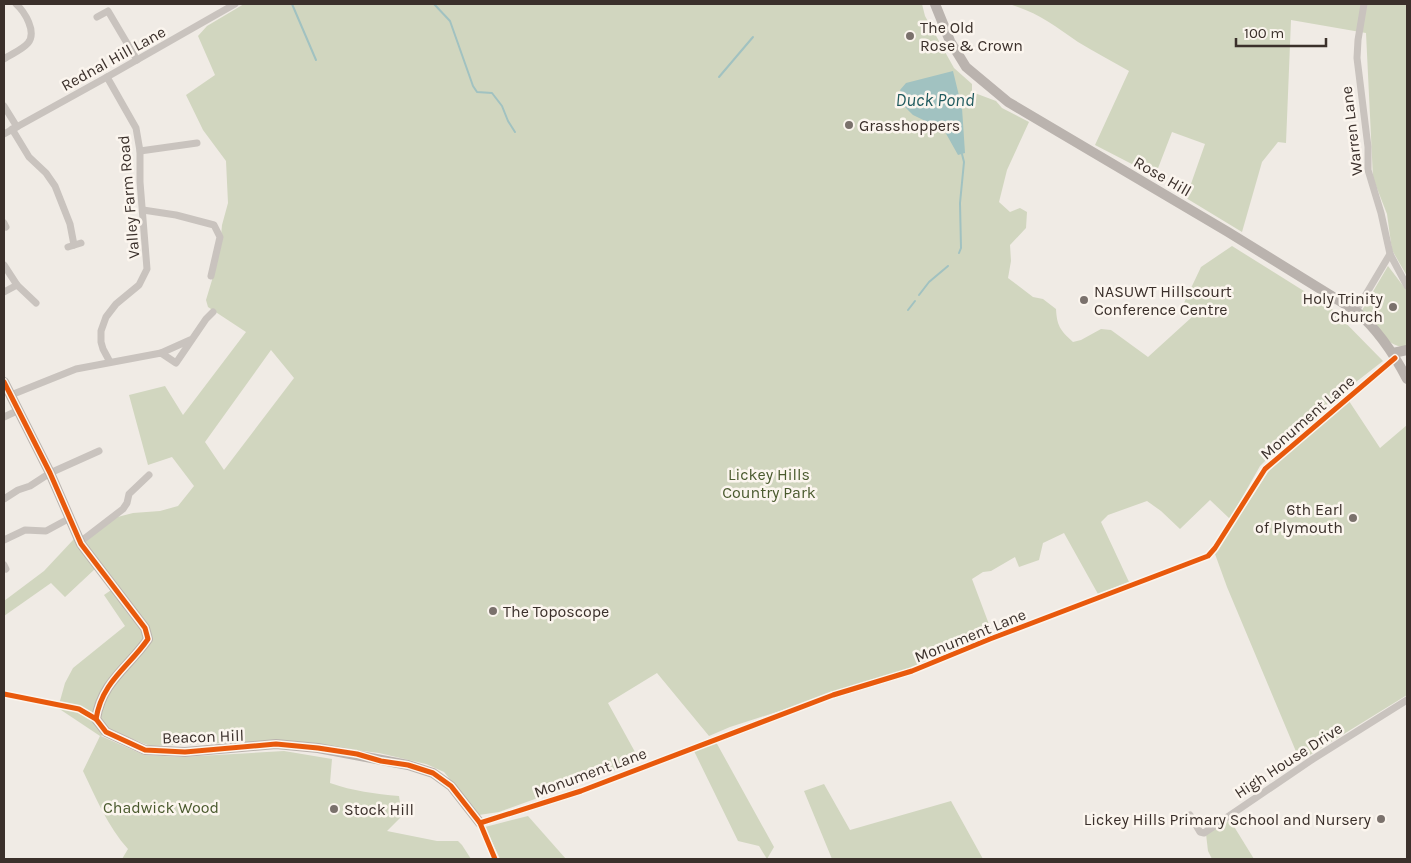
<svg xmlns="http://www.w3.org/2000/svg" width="1411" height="863" font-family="Karla,sans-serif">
<rect width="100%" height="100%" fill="#f0ebe5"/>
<g fill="#d1d6bf" fill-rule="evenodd">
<path d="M244 4H922L925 16 954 68 972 84V92L996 101 1002 108 1029 122 1007 170 999 202 1010 212 1020 208 1027 212 1026 228 1010 245 1011 261 1008 278 1033 297 1043 299 1056 309C1057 326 1060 330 1073 342L1081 340 1101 329 1111 330 1148 357 1192 317 1183 305 1201 267 1232 246 1331 308 1383 361 1302 424 1260 466 1230 519 1210 500 1180 529 1161 511 1147 501 1108 515 1101 522 1129 582 1098 594 1064 533 1043 543 1039 560 1019 567 1015 557 991 571 983 572 972 579 993 635 913 668 730 727 709 736 657 673 608 703 640 761 499 812 479 815 444 772 426 764 379 753 283 741 150 746 110 730 101 736 144 755 181 757 284 751 332 759 330 783C353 791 375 794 399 796L402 816 387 831 437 841H458L462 845 471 859H122L128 849C108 827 96 798 83 771L100 736 58 708 65 683 73 668 125 626 104 595 114 588 82 539 106 520 133 513 160 511 178 506 194 486 172 457 148 465 129 395 165 386 183 415 246 332 208 307 206 300 212 280 221 236 222 225 228 203 226 161 203 130 186 95 215 75 198 36 207 26ZM271 350 294 378 224 470 205 442Z"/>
<path d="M1009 4H1407V276L1392 250 1387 214 1373 178 1366 33 1291 20 1286 143 1278 142 1262 162 1242 232 1186 198 1205 144 1172 132 1155 176 1095 145 1129 71C1112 61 1094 52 1078 42 1053 25 1039 13 1009 4Z"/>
<path d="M1388 266 1407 291V347C1388 349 1373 324 1361 312Z"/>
<polygon points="1349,401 1380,448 1407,425 1407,695 1300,761 1227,587 1215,554 1268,472 1286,455"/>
<polygon points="74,539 96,568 65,597 51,583 4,616 4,601 44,571"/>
<polygon points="716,742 774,847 767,859 759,846 738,841 694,751"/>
<polygon points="824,784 850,830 951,801 983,859 832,859 804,791"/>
<polygon points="528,816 566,859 500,859 485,827"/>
<polygon points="1230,820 1254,859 1212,859 1208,851 1206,834"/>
</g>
<polygon fill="#a1c2c1" points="953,71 962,108 965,153 958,155 944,130 913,115 903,105 903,97 900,90 906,83"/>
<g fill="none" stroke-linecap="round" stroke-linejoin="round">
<g stroke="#a1c2c1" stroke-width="2">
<polyline points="292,4 316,60"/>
<polyline points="434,4 450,21 473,86 477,92 492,93 502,106 508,121 515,132"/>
<polyline points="719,77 753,37"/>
<polyline points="959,253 961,248 960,203 964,162 962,154"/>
<polyline points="919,295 929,282 948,266"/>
<polyline points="908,310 915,301"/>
</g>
<g stroke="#c9c3be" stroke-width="7">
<polyline points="97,17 108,11 137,60"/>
<path d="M4 59C11 54 22 50 28 43 37 32 25 12 16 4"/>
<polyline points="107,77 136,128 140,151 140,182 147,269 139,285 116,304 106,317 101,331 101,342 103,349 110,362"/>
<polyline points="4,106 17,127"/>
<polyline points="12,129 29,157 46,173 55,186 70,224 74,245"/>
<polyline points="4,134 107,77 235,4"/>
<polyline points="140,151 197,143"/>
<polyline points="143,210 176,215 214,225 220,237 211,276"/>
<polyline points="4,223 6,227"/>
<polyline points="68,247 81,243"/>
<polyline points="1390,254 1407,286"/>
<polyline points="4,265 17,285 36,303"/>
<polyline points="4,292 17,285"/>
<polyline points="1356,311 1390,254 1381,213 1368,170 1368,147 1357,58 1358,40 1364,4"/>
<polyline points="161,353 190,340"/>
<polyline points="11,395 76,369 161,353 176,363 206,319 213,312"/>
<polyline points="4,417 19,410"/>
<polyline points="4,499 18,490 30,486 50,473 99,451"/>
<polyline points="4,540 25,530 46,531 70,518"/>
<polyline points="80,542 123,509 127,503 129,494 149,475"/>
<polyline points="4,565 6,569"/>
<polyline points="1190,815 1200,832 1204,833 1313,759 1407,700"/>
<polyline points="495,859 480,823 581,791 833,695 912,671 990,639 1208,556 1215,548 1265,469 1395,358"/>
</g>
<g stroke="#bab3ae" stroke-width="10">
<path d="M935 4 950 41 966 67 1008 102 1228 232 1356 311C1377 329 1394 354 1407 379"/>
<polyline points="1393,353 1407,350"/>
<path d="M4 382 50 473 81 544 145 628 148 639C129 667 102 681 96 719L106 732 145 750 185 752 276 744 318 748 408 765 433 773 451 786 480 823"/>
</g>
<defs>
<g id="cycleway">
<path d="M4 382 50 473 81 544 145 628 148 639C129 667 102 681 96 719L106 732 145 750 185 752 276 744 318 748 357 754 381 761 408 765 433 773 451 786 480 823 495 859"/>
<polyline points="4,694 79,709 96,719"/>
<polyline points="480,823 581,791 833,695 912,671 990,639 1208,556 1215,548 1265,469 1395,358"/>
</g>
</defs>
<use href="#cycleway" stroke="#fbf5ee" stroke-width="8"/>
<use href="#cycleway" stroke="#e8590c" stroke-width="5"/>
</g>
<g fill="#7a716c" stroke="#fbf5ee" stroke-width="2">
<circle cx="910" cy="36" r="5"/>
<circle cx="849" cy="125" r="5"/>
<circle cx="1084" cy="300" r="5"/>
<circle cx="1393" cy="307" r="5"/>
<circle cx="1353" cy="518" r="5"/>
<circle cx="493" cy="611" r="5"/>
<circle cx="334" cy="809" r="5"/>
<circle cx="1381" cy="819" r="5"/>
</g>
<g text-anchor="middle" stroke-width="5" stroke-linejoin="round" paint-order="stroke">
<g font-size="16" fill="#3b302b" stroke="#fbf5ee" text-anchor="start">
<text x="920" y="33">The Old<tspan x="920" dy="18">Rose &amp; Crown</tspan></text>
<text x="859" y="131">Grasshoppers</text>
<text x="1094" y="297">NASUWT Hillscourt<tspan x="1094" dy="18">Conference Centre</tspan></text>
<text x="1383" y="304" text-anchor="end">Holy Trinity<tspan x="1383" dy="18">Church</tspan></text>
<text x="1343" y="515" text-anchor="end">6th Earl<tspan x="1343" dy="18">of Plymouth</tspan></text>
<text x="503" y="617">The Toposcope</text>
<text x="344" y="815">Stock Hill</text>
<text x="1371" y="825" text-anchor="end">Lickey Hills Primary School and Nursery</text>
</g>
<g font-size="16" fill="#3b302b" stroke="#fbf5ee">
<text transform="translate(113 58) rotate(-29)" y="6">Rednal Hill Lane</text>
<text transform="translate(1351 131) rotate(-97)" y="6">Warren Lane</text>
<text transform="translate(1163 176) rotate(30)" y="6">Rose Hill</text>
<text transform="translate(128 197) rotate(-95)" y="6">Valley Farm Road</text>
<text transform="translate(1307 417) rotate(-41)" y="6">Monument Lane</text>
<text transform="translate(970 635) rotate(-22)" y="6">Monument Lane</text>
<text transform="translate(203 736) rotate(-2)" y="6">Beacon Hill</text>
<text transform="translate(1288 760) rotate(-33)" y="6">High House Drive</text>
<text transform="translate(590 772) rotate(-20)" y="6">Monument Lane</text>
</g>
<g font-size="16" fill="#4a5a2e" stroke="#fbf5ee">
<text x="769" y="480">Lickey Hills<tspan x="769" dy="18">Country Park</tspan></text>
<text x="161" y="813">Chadwick Wood</text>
</g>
<g font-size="18" font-style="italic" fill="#1f5a5e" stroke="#fbf5ee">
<text x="935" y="106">Duck Pond</text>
</g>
</g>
<rect width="1411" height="863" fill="none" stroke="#3b302b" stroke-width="10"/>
<path d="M1236 38v8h90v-8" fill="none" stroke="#3b302b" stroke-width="2.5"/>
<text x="1244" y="38" font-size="15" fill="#3b302b" stroke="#fbf5ee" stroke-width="4" paint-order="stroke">100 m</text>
</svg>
